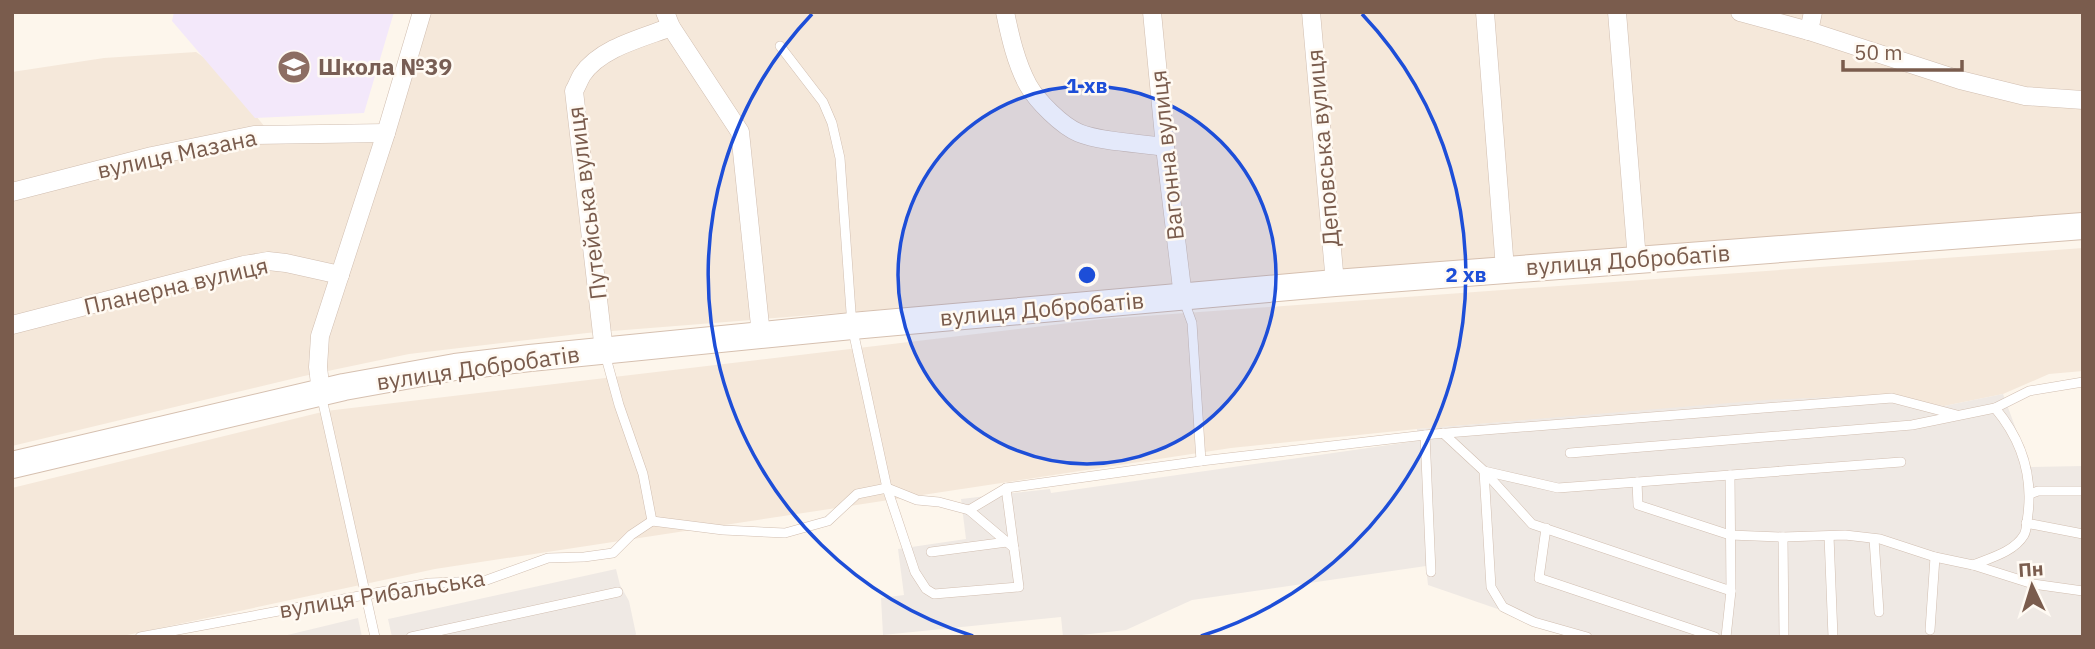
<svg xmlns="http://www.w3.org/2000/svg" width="2095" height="649" font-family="'IBM Plex Sans',sans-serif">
<rect width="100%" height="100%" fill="#fdf6ec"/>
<g fill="#f5e8da">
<polygon points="430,12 2083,12 2083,214 587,333 409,354 304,376 12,446 12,72 104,58 196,52 215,65 277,142 391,135"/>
<polygon points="2083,248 2083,371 2049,374 2003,394 1944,406 1875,395 1779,400 1417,429 1231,448 435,569 118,637 12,637 12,488 326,411 1103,319"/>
</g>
<g fill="#efe9e4">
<polygon points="2003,394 2030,467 2083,466 2083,637 1579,637 1428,585 1426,566 1192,600 1126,630 1063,637 1061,617 883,635 881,598 904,595 898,549 966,539 961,499 1050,489 1051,493 1417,441 1417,429 1766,400 1875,395 1944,406"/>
<polygon points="616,569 620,585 629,601 636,634 634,637 392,637 388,619 393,618"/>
<polygon points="358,618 362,637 279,637"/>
</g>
<polygon fill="#f3e8fa" points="174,12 394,12 364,113 255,118 172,21"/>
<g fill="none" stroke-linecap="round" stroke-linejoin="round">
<defs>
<g id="lane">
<polyline points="780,46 823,102 832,123 840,158 852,326 887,488 915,572 926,589 934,594 1019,587 1006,488"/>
<polyline points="1183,298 1192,323 1201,461"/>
<polyline points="605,354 619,405 643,474 652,521"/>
<polyline points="321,394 375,637"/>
<polyline points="1443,433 1484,471 1558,488 1901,462"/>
<polyline points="1425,435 1431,572"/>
<polyline points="1570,453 1912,425 1995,408 2029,391 2083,382"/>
<polyline points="1484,471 1491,587 1503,607 1534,622 1587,637"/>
<polyline points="1485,472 1532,524 1731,591"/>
<polyline points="1637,482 1638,505 1730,535 1783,537 1845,535 1880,539 1935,557 1973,565 2033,584 2083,591"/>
<polyline points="2030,494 2038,491 2083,491"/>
<polyline points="969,510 1006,488 1201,461 1434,434 1892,398 1957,415"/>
<polyline points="652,521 723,530 785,533 828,521 857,494 887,488 917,500 939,502 969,510 1014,548"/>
<polyline points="2026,523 2083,534"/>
<polyline points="1546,528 1539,578 1715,637"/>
<polyline points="1829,536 1833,637"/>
<polyline points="1783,537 1784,637"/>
<polyline points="1874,539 1879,612"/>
<polyline points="931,552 1007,542"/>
<path d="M1973 565C1990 558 2014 552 2024 535 2027 530 2027 520 2028 514 2033 473 2021 439 1995 408"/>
<polyline points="1930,630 1935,557"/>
<polyline points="140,637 429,583 484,581 548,558 584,557 613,553 631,535 652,521"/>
<polyline points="411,637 618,592"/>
<polyline points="1726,637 1731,591 1730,475"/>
</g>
<g id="street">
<polyline points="665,12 671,27 740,132 761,335"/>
<path d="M1005 12C1010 36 1016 63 1028 85 1037 101 1062 126 1079 133 1102 142 1139 143 1165 147"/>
<polyline points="1152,12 1165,147 1183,297"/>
<polyline points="1311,12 1335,283"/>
<polyline points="1485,12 1505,269"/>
<polyline points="1617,12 1637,260"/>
<polyline points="1740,12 1809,31 1960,80 2025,96 2083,100"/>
<polyline points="1809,31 1813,12"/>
<polyline points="12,192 152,156 254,135 386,133"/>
<polyline points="12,325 244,265 268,261 286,263 340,275"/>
<path d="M604 351 574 91C577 86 579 80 582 75 600 48 642 38 671 27"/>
<polyline points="321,393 318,367 320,336 386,133 422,12"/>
</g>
<polyline id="secondary" points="12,465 344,387 455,367 530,358 852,326 1335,283 2083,226"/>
</defs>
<use href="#lane" stroke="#d1beb0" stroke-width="10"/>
<use href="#street" stroke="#d1beb0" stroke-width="19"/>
<use href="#secondary" stroke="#d6c0b0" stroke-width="28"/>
<use href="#lane" stroke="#fff" stroke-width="9"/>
<use href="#street" stroke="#fff" stroke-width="18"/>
<use href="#secondary" stroke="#fff" stroke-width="26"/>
</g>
<circle cx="1087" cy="275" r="189" fill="#1d4ed8" fill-opacity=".12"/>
<g fill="none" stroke="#1d4ed8" stroke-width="3.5">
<circle cx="1087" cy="275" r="189"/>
<path d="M973 636A379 379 0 0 1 812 14M1362 14A379 379 0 0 1 1201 636"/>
</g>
<defs>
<symbol id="school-disc" viewBox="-11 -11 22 22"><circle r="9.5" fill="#8d6e63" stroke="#fffaf3"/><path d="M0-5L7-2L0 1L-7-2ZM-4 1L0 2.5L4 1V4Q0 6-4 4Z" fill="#fff"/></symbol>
</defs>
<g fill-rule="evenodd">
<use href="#school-disc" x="275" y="48" width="38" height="38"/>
</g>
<g text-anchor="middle" stroke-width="5" stroke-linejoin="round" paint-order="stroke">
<g font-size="23" font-weight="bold" fill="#785e54" stroke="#fffaf3" text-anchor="start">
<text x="318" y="75">Школа №39</text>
</g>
<g font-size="23" fill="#7a5c4d" stroke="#fffaf3">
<text transform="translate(1323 148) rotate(-95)" y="8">Деповська вулиця</text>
<text transform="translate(177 154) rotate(-12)" y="8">вулиця Мазана</text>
<text transform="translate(1167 155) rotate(-96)" y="8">Вагонна вулиця</text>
<text transform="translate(587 203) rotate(-97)" y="8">Путейська вулиця</text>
<text transform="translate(1628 260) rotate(-4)" y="8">вулиця Добробатів</text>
<text transform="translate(176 286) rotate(-13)" y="8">Планерна вулиця</text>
<text transform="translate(1042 309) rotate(-5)" y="8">вулиця Добробатів</text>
<text transform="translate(478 368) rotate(-8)" y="8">вулиця Добробатів</text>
<text transform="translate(382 594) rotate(-9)" y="8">вулиця Рибальська</text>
</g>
</g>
<circle cx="1087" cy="275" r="10" fill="#1d4ed8" stroke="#fffaf3" stroke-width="3.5"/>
<g font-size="21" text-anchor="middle" font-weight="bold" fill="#1d4ed8" stroke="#fffaf3" stroke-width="5" stroke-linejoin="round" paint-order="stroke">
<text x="1087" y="93">1 хв</text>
<text x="1466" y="282">2 хв</text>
</g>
<rect width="2095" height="649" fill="none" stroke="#7a5c4d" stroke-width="28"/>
<g transform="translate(2032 586) rotate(356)" stroke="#fffaf3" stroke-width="5" paint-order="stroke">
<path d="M0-5L12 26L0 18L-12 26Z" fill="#7a5c4d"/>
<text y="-10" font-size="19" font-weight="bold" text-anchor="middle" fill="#7a5c4d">Пн</text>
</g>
<path d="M1843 60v10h119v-10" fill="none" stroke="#7a5c4d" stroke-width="3.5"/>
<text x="1854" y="60" font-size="21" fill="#7a5c4d" stroke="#fffaf3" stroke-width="5" paint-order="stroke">50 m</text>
</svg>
